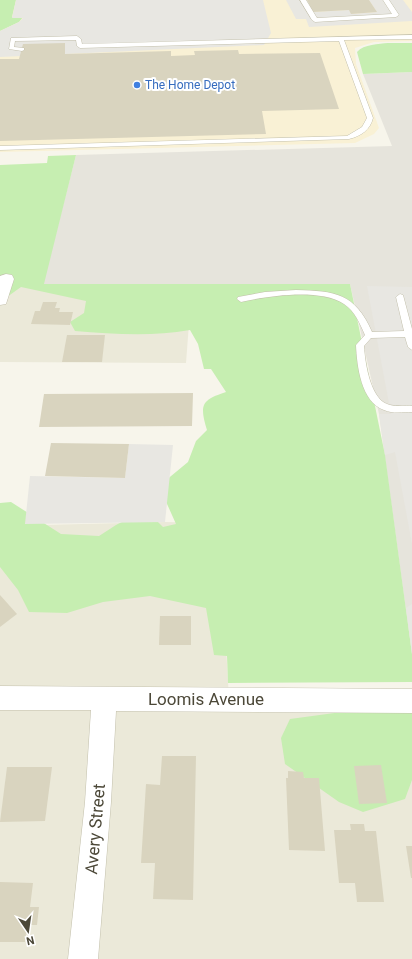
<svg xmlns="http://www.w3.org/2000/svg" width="412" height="959" font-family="Roboto,sans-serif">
<rect width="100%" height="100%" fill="#f7f5eb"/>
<g fill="#ebe9d9">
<polygon points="0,202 44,284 192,284 186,363 0,362"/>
<polygon points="165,522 219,523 229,699 412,701 412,959 0,959 0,526"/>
</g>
<polygon fill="#f9f1d5" points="0,0 412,0 412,41 374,42 355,48 356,64 379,128 374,134 355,143 0,152"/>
<polygon fill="#e6e4dc" points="412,72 412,654 379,414 350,284 43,284 76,155 392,146 363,74"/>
<g fill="#c6eeb1">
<polygon points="0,0 16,0 12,17 23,17 19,22 0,31"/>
<path d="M388 43H412V72L363 74 357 52C364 44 379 44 388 43Z"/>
<path d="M76 155 44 284H350L385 455 412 654V682L228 683 227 656 214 655 206 608 150 596 103 602 67 613 29 612 18 590 0 567V503L11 502 61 534 99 536 116 525 135 515 156 520 163 527 176 524 159 486 188 462 196 441 207 430C199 404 202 400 226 392L211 369H204L198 344 190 330C151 337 113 334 75 331L70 322 84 313 86 301 21 287 0 302V165L47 163 48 156Z"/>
<polygon points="364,709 412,710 412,780 405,799 363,812 339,802 285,764 281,738 290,719"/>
</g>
<g fill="#e8e7e2">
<polygon points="16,0 263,0 271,33 264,45 0,57 0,31 19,22 23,18 12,18"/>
<polygon points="286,0 307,0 314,12 349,10 352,14 377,12 369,0 403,0 412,12 412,21 309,27 306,19 296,19"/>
<polygon points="367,286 412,287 412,544 395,452 385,455 379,414 391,414"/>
<polygon points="129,444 173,445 165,522 25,524 30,476 125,478"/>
<polygon points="412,604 412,654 406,608"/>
</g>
<g fill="#d9d4bf">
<polygon points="307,0 369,0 377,12 351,14 349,10 313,12"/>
<polygon points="65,43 65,54 171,51 171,56 195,55 194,51 238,50 239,54 320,53 339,109 262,111 266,134 0,141 0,59 19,59 23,44"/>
<polygon points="43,302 57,302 55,308 60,308 59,312 73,312 70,325 31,324 35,311 40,311"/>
<polygon points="67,335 105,335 102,362 62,362"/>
<polygon points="193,393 192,426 39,427 44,394"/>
<polygon points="51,443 129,444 125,478 45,476"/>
<polygon points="0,595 17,614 0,627"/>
<polygon points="160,616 191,616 191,645 159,645"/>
<polygon points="162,756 196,756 193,900 153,899 155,863 141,863 146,784 160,785"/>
<polygon points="381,765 387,803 359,804 354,766"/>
<polygon points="7,767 52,767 45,821 0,822"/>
<polygon points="288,771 303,772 304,778 319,778 325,851 289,850 286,778 288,778"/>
<polygon points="350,824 364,824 365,831 376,831 384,902 357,902 355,883 339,883 334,830 351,830"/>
<polygon points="406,846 412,846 412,878 411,878"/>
<polygon points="0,882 33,883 30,907 39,907 37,925 27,925 25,942 0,942"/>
</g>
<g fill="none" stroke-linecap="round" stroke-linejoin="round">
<defs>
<g id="service">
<polygon points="300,0 306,0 317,18 392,14 383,0 389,0 399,15 396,17 315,22 312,20"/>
<path d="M412 35V39L344 40 373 118C370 130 361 136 349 139L0 150V146L347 136 362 127 367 118 339 41 80 48 77 46 76 40 15 41 14 47 24 48V50L22 51 9 49 11 38 77 36 81 39 82 44Z"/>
<path d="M296 290C335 291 355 293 372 332L404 331 396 297 400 294 403 295 412 329V350L408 347 405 337 371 338 364 346C365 362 370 401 390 405 397 407 405 405 412 406V412C403 412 393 414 384 410 361 402 357 366 356 345L365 335C360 324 355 311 344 304 320 288 268 296 241 302L237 299 238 297 265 292Z"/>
</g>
<g id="minor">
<polygon points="6,274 12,275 14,279 6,304 0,305 0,276"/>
<polygon points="0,686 412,689 412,713 116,711 111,802 98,959 68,959 85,802 91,710 0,710"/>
</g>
</defs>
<use href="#service" stroke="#c3c0ac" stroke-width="1"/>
<use href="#minor" stroke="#c3c0ac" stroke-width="1"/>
<use href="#service" fill="#fff" fill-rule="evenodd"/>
<use href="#minor" fill="#fff" fill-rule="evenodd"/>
</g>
<circle fill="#3f7fe0" stroke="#fff" stroke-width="1.5" cx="137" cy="85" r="4"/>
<g text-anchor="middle" stroke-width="4" stroke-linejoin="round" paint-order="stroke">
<g font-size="12" fill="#366cbe" stroke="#fff" text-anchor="start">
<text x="145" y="89">The Home Depot</text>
</g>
<g font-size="17" fill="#4c4838" stroke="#fff">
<text x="206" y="705">Loomis Avenue</text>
<text transform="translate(95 829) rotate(-85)" y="6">Avery Street</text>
</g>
</g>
<g transform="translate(28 931) rotate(167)" stroke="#ffffff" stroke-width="3" paint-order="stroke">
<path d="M0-3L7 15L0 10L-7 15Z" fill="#4c4838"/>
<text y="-6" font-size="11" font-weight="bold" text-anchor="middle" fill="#4c4838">N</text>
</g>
</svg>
